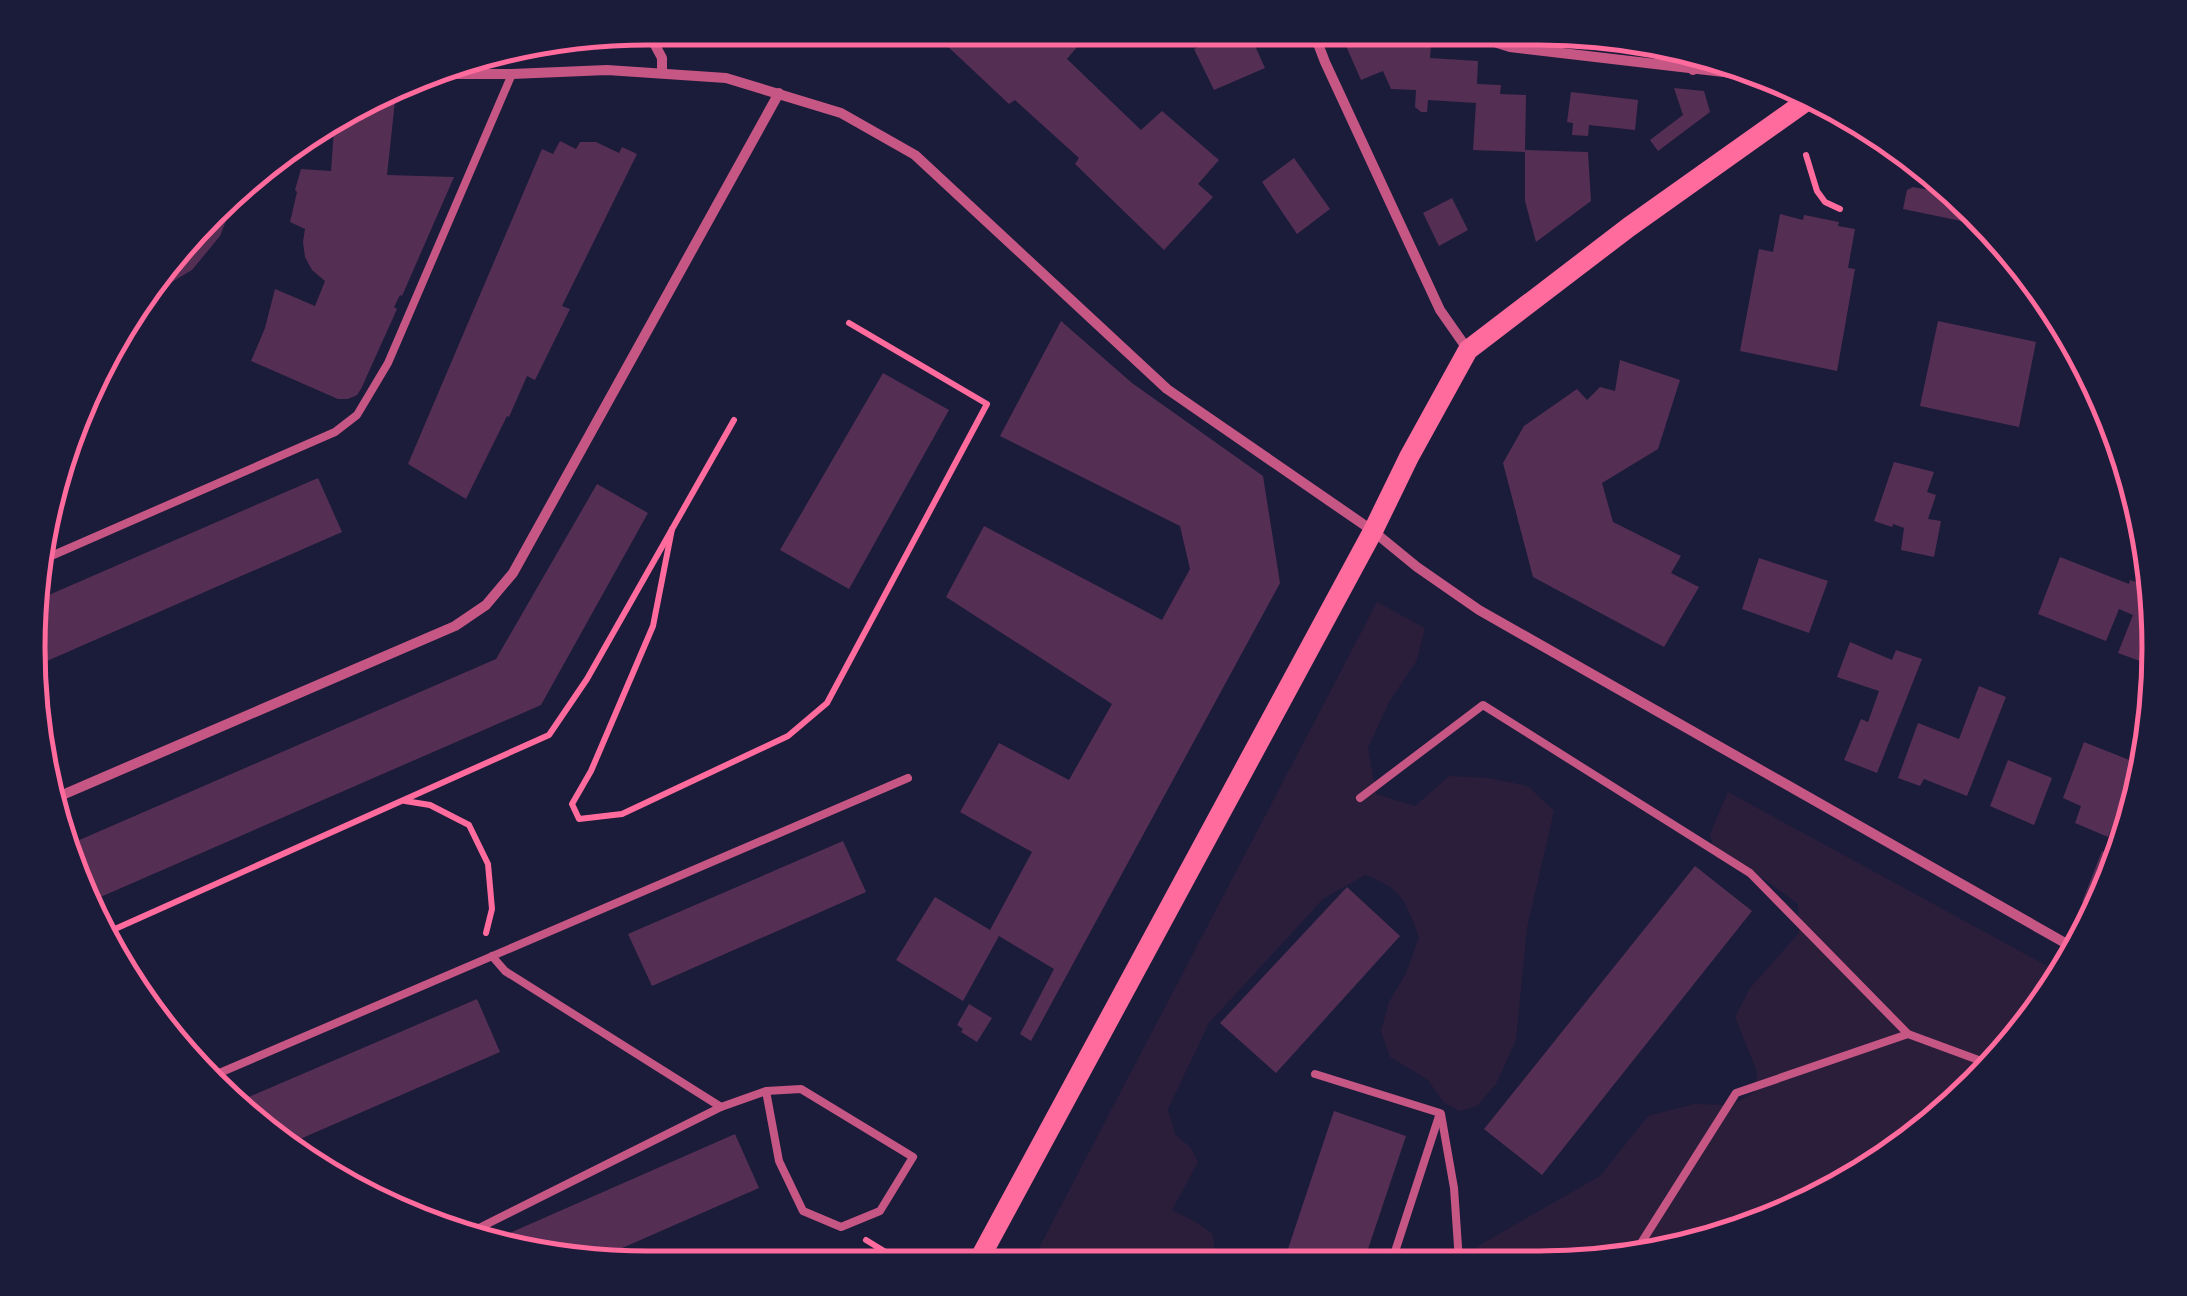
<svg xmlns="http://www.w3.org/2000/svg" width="2187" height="1296" font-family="Lora,serif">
<rect width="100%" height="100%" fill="#1b1b3a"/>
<g fill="#2a1e3b">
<path d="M1377 602 1425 628 1417 660 1389 702 1368 748 1376 794 1415 806 1449 776 1488 778 1528 786 1554 811 1527 928 1516 1040 1496 1084 1477 1106 1460 1111 1444 1103 1428 1080 1390 1057 1381 1031 1389 1002 1406 973 1419 937C1405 901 1403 889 1365 875L1323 899 1209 1023 1168 1109 1175 1134 1191 1148 1198 1162 1172 1210 1194 1221 1212 1233 1215 1250 1212 1267H1029Z"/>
<polygon points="1728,792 2062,974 2055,993 1949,1114 1849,1186 1700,1247 1580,1267 1451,1267 1485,1242 1600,1176 1648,1116 1694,1104 1731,1105 1755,1092 1757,1072 1735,1017 1750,988 1799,933 1798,904 1764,879 1716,858 1710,834"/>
</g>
<g fill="#542f53">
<polygon points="928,28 1093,28 1067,59 1141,130 1162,111 1219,160 1198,184 1213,197 1164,250 1075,164 1079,158 1015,100 1009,104"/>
<polygon points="1243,28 1247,28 1265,68 1214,90 1194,49"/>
<polygon points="1354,29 1431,46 1430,58 1478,61 1477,84 1501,85 1500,94 1526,95 1525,150 1588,152 1591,201 1536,242 1525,201 1525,152 1473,150 1476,103 1428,100 1427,112 1421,112 1415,107 1416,90 1391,89 1383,71 1361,80 1343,39"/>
<polygon points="1674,88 1704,91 1710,112 1658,151 1650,140 1683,115"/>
<polygon points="1571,92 1638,100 1635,130 1589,125 1588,136 1572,135 1573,123 1567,122"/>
<polygon points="375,100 395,101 387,175 454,177 402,296 400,295 394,307 397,309 361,389 357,395 348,399 338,399 251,361 265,328 275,289 315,306 325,281 312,270 305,257 303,242 305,229 290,222 297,192 295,190 301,169 331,171 334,129 322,128"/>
<polygon points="560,141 576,149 580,142 596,142 619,153 622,147 637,154 562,306 570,309 535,380 527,376 509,417 507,416 466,499 408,464 542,149 553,154"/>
<polygon points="1294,158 1330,209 1297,234 1262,182"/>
<polygon points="1938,186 1976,224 1903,209 1907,190 1913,187 1929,190 1929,187"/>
<polygon points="238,190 220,236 192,270 150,295 136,299"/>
<polygon points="1452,198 1468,230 1439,246 1423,213"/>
<polygon points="1780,214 1803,220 1804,215 1839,222 1838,226 1855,229 1848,268 1855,269 1837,371 1740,351 1759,249 1773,252"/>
<polygon points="1061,321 1132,383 1263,476 1280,583 1031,1041 1020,1034 1054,969 999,936 963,1001 896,960 935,897 990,930 1032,852 960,812 999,743 1069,780 1112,704 946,597 984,526 1162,620 1190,569 1180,526 1000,436"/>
<polygon points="1938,321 2036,342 2019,427 1920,406"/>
<polygon points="1620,360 1680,380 1658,449 1602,483 1613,522 1681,556 1671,573 1699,587 1664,647 1533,577 1503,463 1524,426 1577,389 1587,400 1600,387 1615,391"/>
<polygon points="883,373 949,410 849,589 780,550"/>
<polygon points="1894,462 1934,472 1927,492 1936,495 1928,519 1941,521 1934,557 1901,550 1904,528 1893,524 1892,527 1874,521"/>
<polygon points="318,478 342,532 31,668 28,649 35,601"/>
<polygon points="597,484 648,513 541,705 89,902 61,848 496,659"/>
<polygon points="2060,557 2129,584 2130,580 2145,585 2141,595 2148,598 2148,664 2118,653 2133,615 2119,609 2106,641 2038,614"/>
<polygon points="1759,558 1828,581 1809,633 1742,609"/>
<polygon points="1850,642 1892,660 1896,650 1922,659 1877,773 1844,760 1861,719 1868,722 1879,691 1837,677"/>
<polygon points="1979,686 2006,697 1967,796 1924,779 1920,786 1898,778 1918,723 1959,739"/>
<polygon points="2084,742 2147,767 2125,823 2115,819 2108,837 2075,823 2081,806 2063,798"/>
<polygon points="2008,760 2052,778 2034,825 1990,806"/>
<polygon points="843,841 866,892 652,986 628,934"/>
<polygon points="2102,851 2112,855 2091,905 2082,902"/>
<polygon points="1695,866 1752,911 1542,1175 1484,1129"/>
<polygon points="1347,887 1400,936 1276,1073 1220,1023"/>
<polygon points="477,999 500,1052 284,1146 237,1102"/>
<polygon points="969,1004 992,1018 977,1042 961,1032 963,1029 957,1025"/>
<polygon points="1334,1111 1406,1136 1362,1267 1282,1267"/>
<polygon points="735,1134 759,1188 588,1263 487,1243"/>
</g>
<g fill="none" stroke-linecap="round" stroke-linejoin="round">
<g stroke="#ff6b9d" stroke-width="6">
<polyline points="1806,155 1817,191 1825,202 1840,209"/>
<polyline points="672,529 653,626 591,771 572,804 579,819 622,814 788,736 827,703 987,404 849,323"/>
<polyline points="405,801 430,805 469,825 488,864 492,909 486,933"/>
<polyline points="106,933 549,735 587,679 734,420"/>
<polyline points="866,1240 910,1267"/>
</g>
<g stroke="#c65784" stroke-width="8">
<polyline points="42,560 335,432 357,415 388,363 512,74"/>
<polyline points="1360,798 1483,705 1750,873 1908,1034"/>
<polyline points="1315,1074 1440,1113 1390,1267"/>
<polyline points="210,1077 908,778"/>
<polyline points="721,1107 766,1091 801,1089 913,1157 880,1211 841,1227 803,1211 779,1161 766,1091"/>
<polyline points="1441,1114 1454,1188 1459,1261 1463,1267"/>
<polyline points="459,1238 721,1107 505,971 492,956"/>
<polyline points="1631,1259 1736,1093 1908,1034 1992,1065"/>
</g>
<g stroke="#c65784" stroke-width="10">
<polyline points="646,28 662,58 662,72"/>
<polyline points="1312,28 1325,62 1440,310 1468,350"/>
<polyline points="1453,29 1510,47 1775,78"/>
<polyline points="1693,70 1698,52"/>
<polyline points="423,74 512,74 607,70 726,78 841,113 915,155 1167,389 1373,531 1417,567 1479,610 2074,948"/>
<polyline points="53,799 455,626 486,605 513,573 779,93"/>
</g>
<polyline stroke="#ff6b9d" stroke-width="20" points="975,1267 1373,531 1409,457 1468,350 1629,227 1812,97"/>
</g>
<path d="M0 0H2187V1296H0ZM648 45H1539A603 603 0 0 1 2142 648V648A603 603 0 0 1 1539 1251H648A603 603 0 0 1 45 648V648A603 603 0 0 1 648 45Z" fill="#1b1b3a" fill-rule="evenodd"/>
<path fill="none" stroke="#ff6b9d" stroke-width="5" d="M648 45H1539A603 603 0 0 1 2142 648V648A603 603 0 0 1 1539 1251H648A603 603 0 0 1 45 648V648A603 603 0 0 1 648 45Z"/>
</svg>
